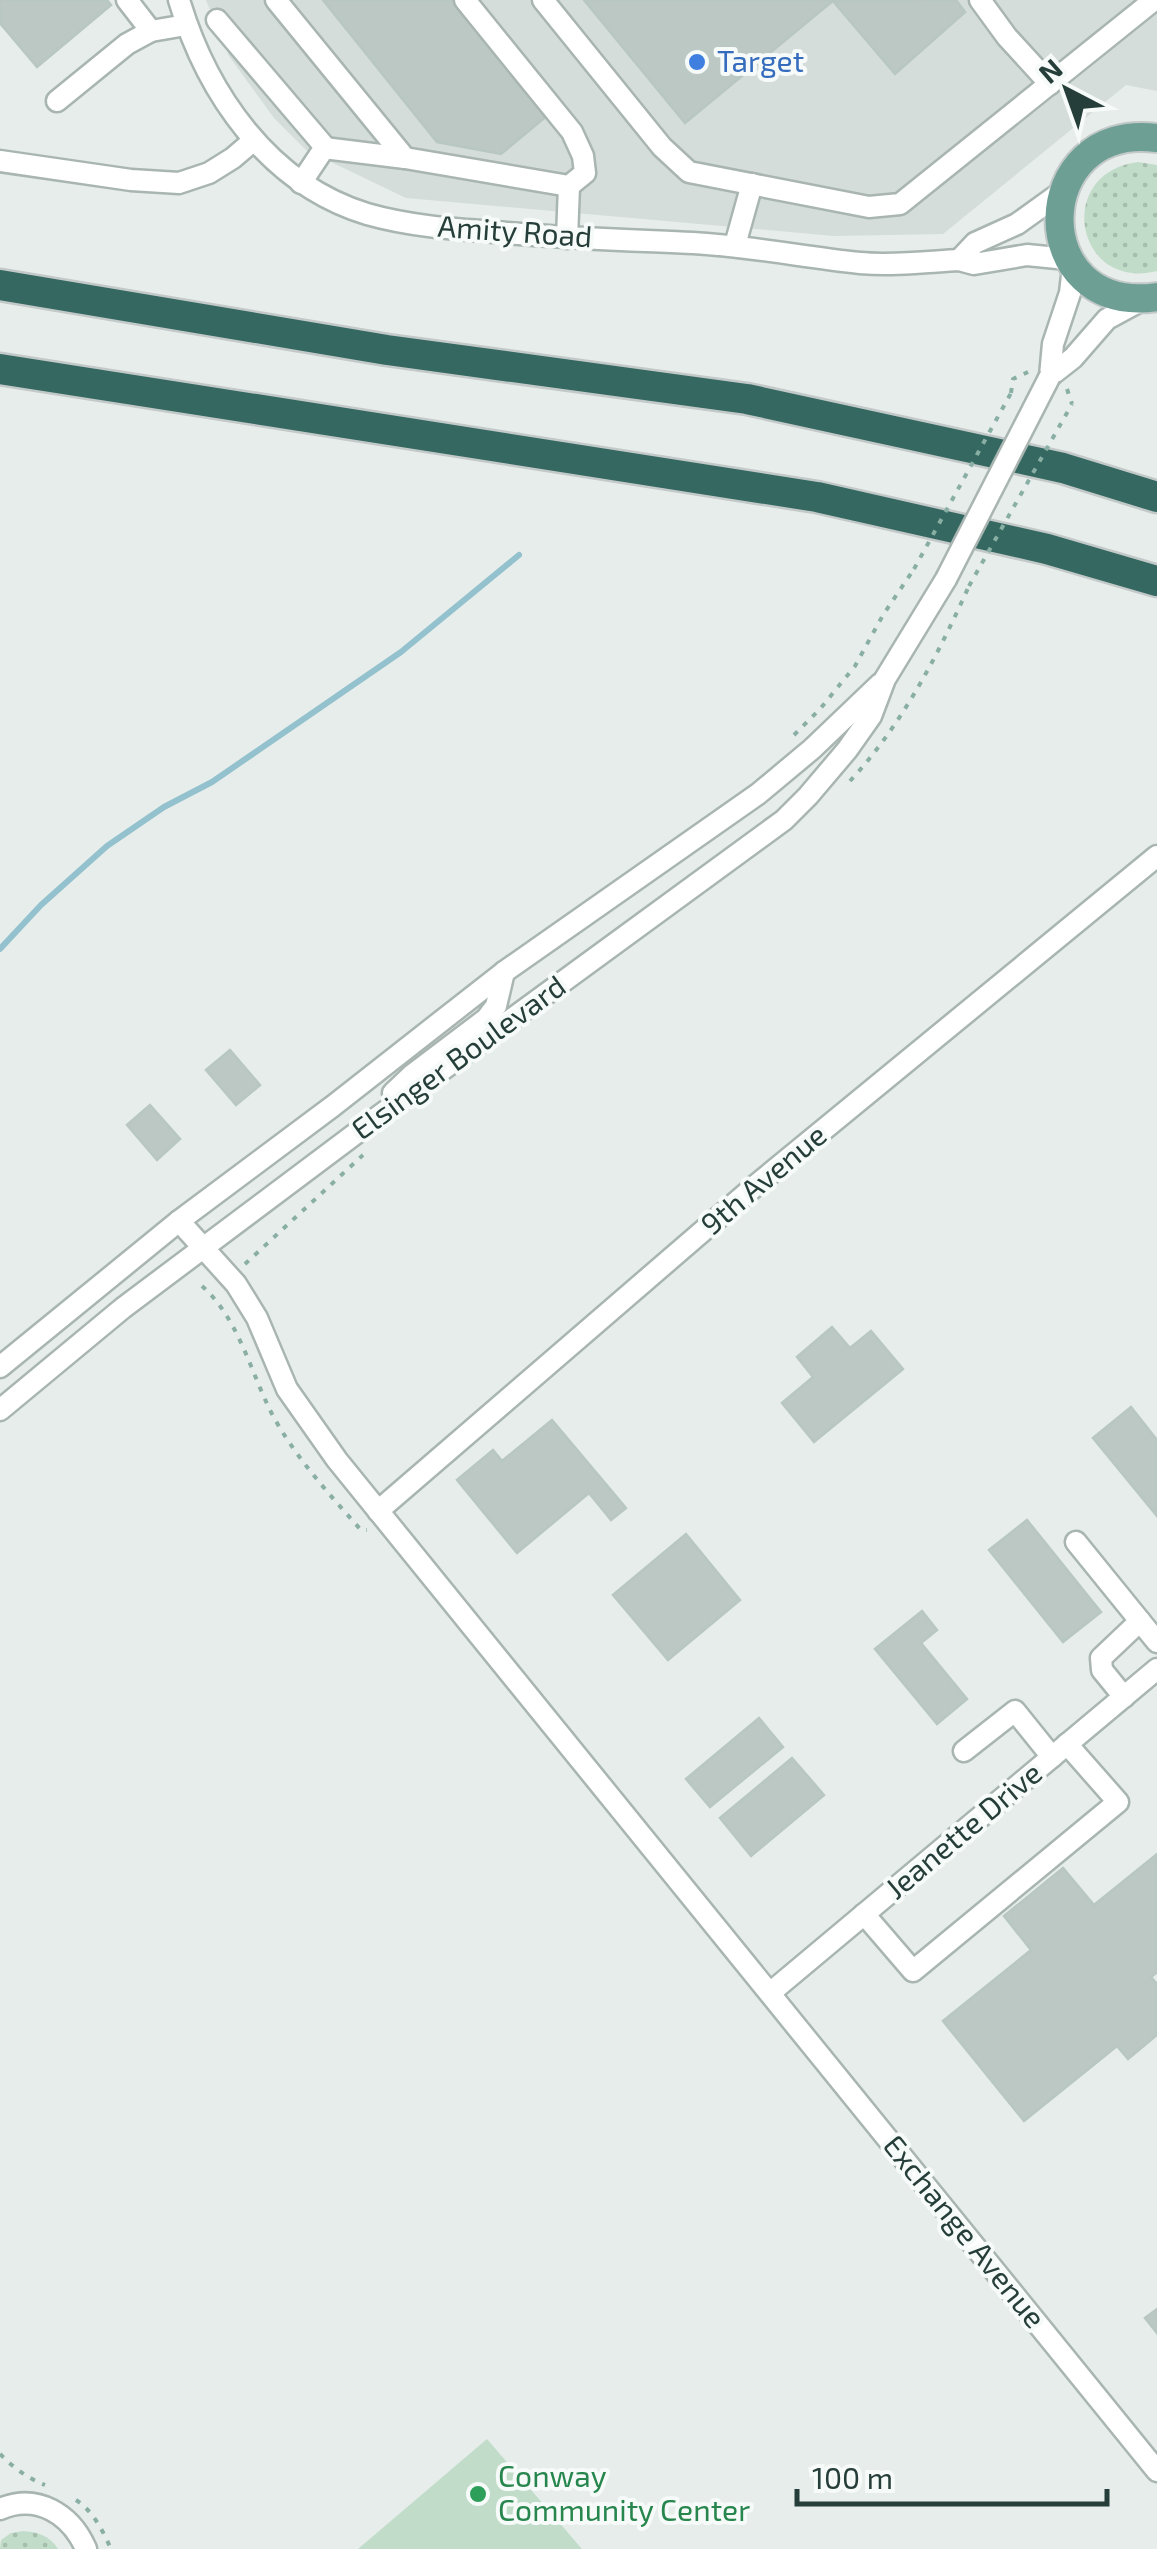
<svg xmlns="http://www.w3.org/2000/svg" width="1157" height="2549" font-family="'Exo 2',sans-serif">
<defs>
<pattern id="grass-dots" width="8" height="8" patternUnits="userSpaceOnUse" patternTransform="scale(2.5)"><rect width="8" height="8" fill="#c1dcc9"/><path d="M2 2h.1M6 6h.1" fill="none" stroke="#a6bead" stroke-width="1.8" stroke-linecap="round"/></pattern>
</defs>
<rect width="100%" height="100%" fill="#e6edea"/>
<polygon fill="#d4ddd9" points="206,0 1157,0 1157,91 1126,85 943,234 834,236 406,198 306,150 274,118 229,56"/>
<g fill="url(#grass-dots)">
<path d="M1138 162 1157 165V271C1076 292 1053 173 1138 162Z"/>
<path d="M23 2531C38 2532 50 2536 58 2549H0L1 2540 11 2533Z"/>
</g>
<polygon fill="#c1dcc9" points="487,2439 582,2549 358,2549"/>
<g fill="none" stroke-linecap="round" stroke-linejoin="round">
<polyline stroke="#93c1cd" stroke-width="6" points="0,949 41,905 107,846 164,807 212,782 401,652 519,555"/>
</g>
<g fill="#bbc8c3" stroke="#b8c7c1" stroke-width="2.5">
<polygon points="0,0 107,0 111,5 37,67 0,23"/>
<polygon points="323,0 456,0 549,114 501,154 437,142"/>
<polygon points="584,0 834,0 685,123"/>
<polygon points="956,0 965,12 895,74 833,1"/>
<polygon points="230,1050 260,1085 236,1105 206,1070"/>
<polygon points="150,1105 180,1139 157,1160 127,1125"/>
<polygon points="832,1327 850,1348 871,1331 903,1369 814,1442 782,1403 813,1377 797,1357"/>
<polygon points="1131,1407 1157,1440 1157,1516 1093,1438"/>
<polygon points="552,1420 626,1508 611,1520 589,1493 517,1553 457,1480 493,1450 502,1461"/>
<polygon points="1027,1520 1101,1612 1063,1642 989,1550"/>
<polygon points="686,1534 740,1600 668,1660 613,1595"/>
<polygon points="922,1611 937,1630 921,1643 967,1699 937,1724 875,1649"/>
<polygon points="759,1718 783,1747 710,1807 686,1779"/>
<polygon points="792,1758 824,1795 751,1856 720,1818"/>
<polygon points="1157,1854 1157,1972 1151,1977 1157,1984 1157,2035 1128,2059 1117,2046 1024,2121 943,2021 1031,1950 1004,1916 1063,1868 1094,1905"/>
<polygon points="1157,2309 1157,2333 1145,2318"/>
</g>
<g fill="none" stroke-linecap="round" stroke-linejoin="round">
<defs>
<g id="minor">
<polyline points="127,0 151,31"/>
<path d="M179 0C207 94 269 184 367 214 409 226 452 229 495 232 561 238 627 240 693 243 749 246 804 257 860 263 892 266 926 262 959 260L974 264 1027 255 1067 259"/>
<polyline points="276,0 405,158 569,186 585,173 583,156 572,132 465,0"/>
<polyline points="543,0 662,147 689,172 869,207 900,204 1154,0"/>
<polyline points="980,0 1007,37 1050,84"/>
<polyline points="217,20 325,147 301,183"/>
<polyline points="57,101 127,44 151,31 186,25"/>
<polyline points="324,148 405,158"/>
<polyline points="0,161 131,180 179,183 209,173 233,158 254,140"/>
<polyline points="567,238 569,186"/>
<polyline points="735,245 752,184"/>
<polyline points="959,260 975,243 1017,224 1063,191"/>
<polyline points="1050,376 1073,358 1107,319 1144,299"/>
<polyline points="1050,376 1053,344 1070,293 1073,267"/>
<polyline points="393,1093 412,1075 486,1019 496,1006 504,972"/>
<polyline points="179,1221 236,1284 257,1318 287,1389 337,1460 1157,2471"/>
<polyline points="0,1367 179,1221 333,1106 504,972 758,794 812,749 880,684"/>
<polyline points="0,1410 123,1308 375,1119 784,820 808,796 847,750 871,716 885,679 946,579"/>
<polyline points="378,1511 755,1186 1157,856"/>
<polyline points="1076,1542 1157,1642"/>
<polyline points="1124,1697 1102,1670 1101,1658 1140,1621"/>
<polyline points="964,1751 1015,1711 1052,1757"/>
<polyline points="864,1914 913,1971 1118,1802 1067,1744"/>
<polyline points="770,1993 1157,1669"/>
<path d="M0 2509C37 2493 71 2514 86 2549"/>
</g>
<path id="major" d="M1157 138C1029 121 1025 316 1157 297"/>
<g id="highway">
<polyline points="0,285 387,350 747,399 1063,468 1157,497"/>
<polyline points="0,369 817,497 1047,549 1157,581"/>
</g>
</defs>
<use href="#minor" stroke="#a9b5b1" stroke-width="25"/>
<use href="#major" stroke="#c2c9c8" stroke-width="32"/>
<use href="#highway" stroke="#c2c9c8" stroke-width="35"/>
<g stroke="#89aea4" stroke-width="4" stroke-dasharray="5 8" stroke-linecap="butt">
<polyline points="1067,389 1072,404"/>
<polyline points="1011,393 1013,379 1028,372"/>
<polyline points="794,735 820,709 855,666 883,615 914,569"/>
<path d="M850 781C902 725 938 655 969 586"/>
<polyline points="245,1264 363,1155"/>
<path d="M202 1286C239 1319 250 1371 272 1414 295 1457 329 1494 361 1530H367"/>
<path d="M0 2454C13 2467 27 2478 45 2485"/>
<path d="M76 2500C93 2511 103 2531 111 2549"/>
</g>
<use href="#minor" stroke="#fff" stroke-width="20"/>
<use href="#major" stroke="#6e9f95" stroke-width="28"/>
<use href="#highway" stroke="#346860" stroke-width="30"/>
<defs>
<polyline id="minor-bridge" points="946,579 1050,376"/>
</defs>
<use href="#minor-bridge" stroke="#a9b5b1" stroke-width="25" stroke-linecap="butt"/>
<g stroke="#89aea4" stroke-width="4" stroke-dasharray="5 8" stroke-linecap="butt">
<polyline points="914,569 1011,393"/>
<polyline points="969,586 1072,404"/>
</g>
<use href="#minor-bridge" stroke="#fff" stroke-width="20"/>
</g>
<circle fill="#3f7fe0" stroke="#f6faf8" stroke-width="4" cx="697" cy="62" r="10"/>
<circle fill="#2e9e5b" stroke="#f6faf8" stroke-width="4" cx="478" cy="2494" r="10"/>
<g text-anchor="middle" stroke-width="8" stroke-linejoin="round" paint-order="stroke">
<g font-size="30" fill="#366cbe" stroke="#f6faf8" text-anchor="start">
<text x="717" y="72">Target</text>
</g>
<g font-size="30" fill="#263e39" stroke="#f6faf8">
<text transform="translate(515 232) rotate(4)" y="10">Amity Road</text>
<text transform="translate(459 1058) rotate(-36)" y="10">Elsinger Boulevard</text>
<text transform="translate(764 1180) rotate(-40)" y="10">9th Avenue</text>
<text transform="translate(964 1831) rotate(-40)" y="10">Jeanette Drive</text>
<text transform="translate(964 2232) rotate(51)" y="10">Exchange Avenue</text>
</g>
<g font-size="30" fill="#27864d" stroke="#f6faf8" text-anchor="start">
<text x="498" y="2487">Conway<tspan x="498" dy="34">Community Center</tspan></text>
</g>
</g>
<g transform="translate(1067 90) rotate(319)" stroke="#f6faf8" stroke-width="8" paint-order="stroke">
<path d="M0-8L18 38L0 25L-18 38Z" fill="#263e39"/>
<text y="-15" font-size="28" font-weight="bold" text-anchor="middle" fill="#263e39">N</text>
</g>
<path d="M797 2489v15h310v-15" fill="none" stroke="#263e39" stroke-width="5"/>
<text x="812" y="2489" font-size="30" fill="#263e39" stroke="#f6faf8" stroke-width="8" paint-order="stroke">100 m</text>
</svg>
